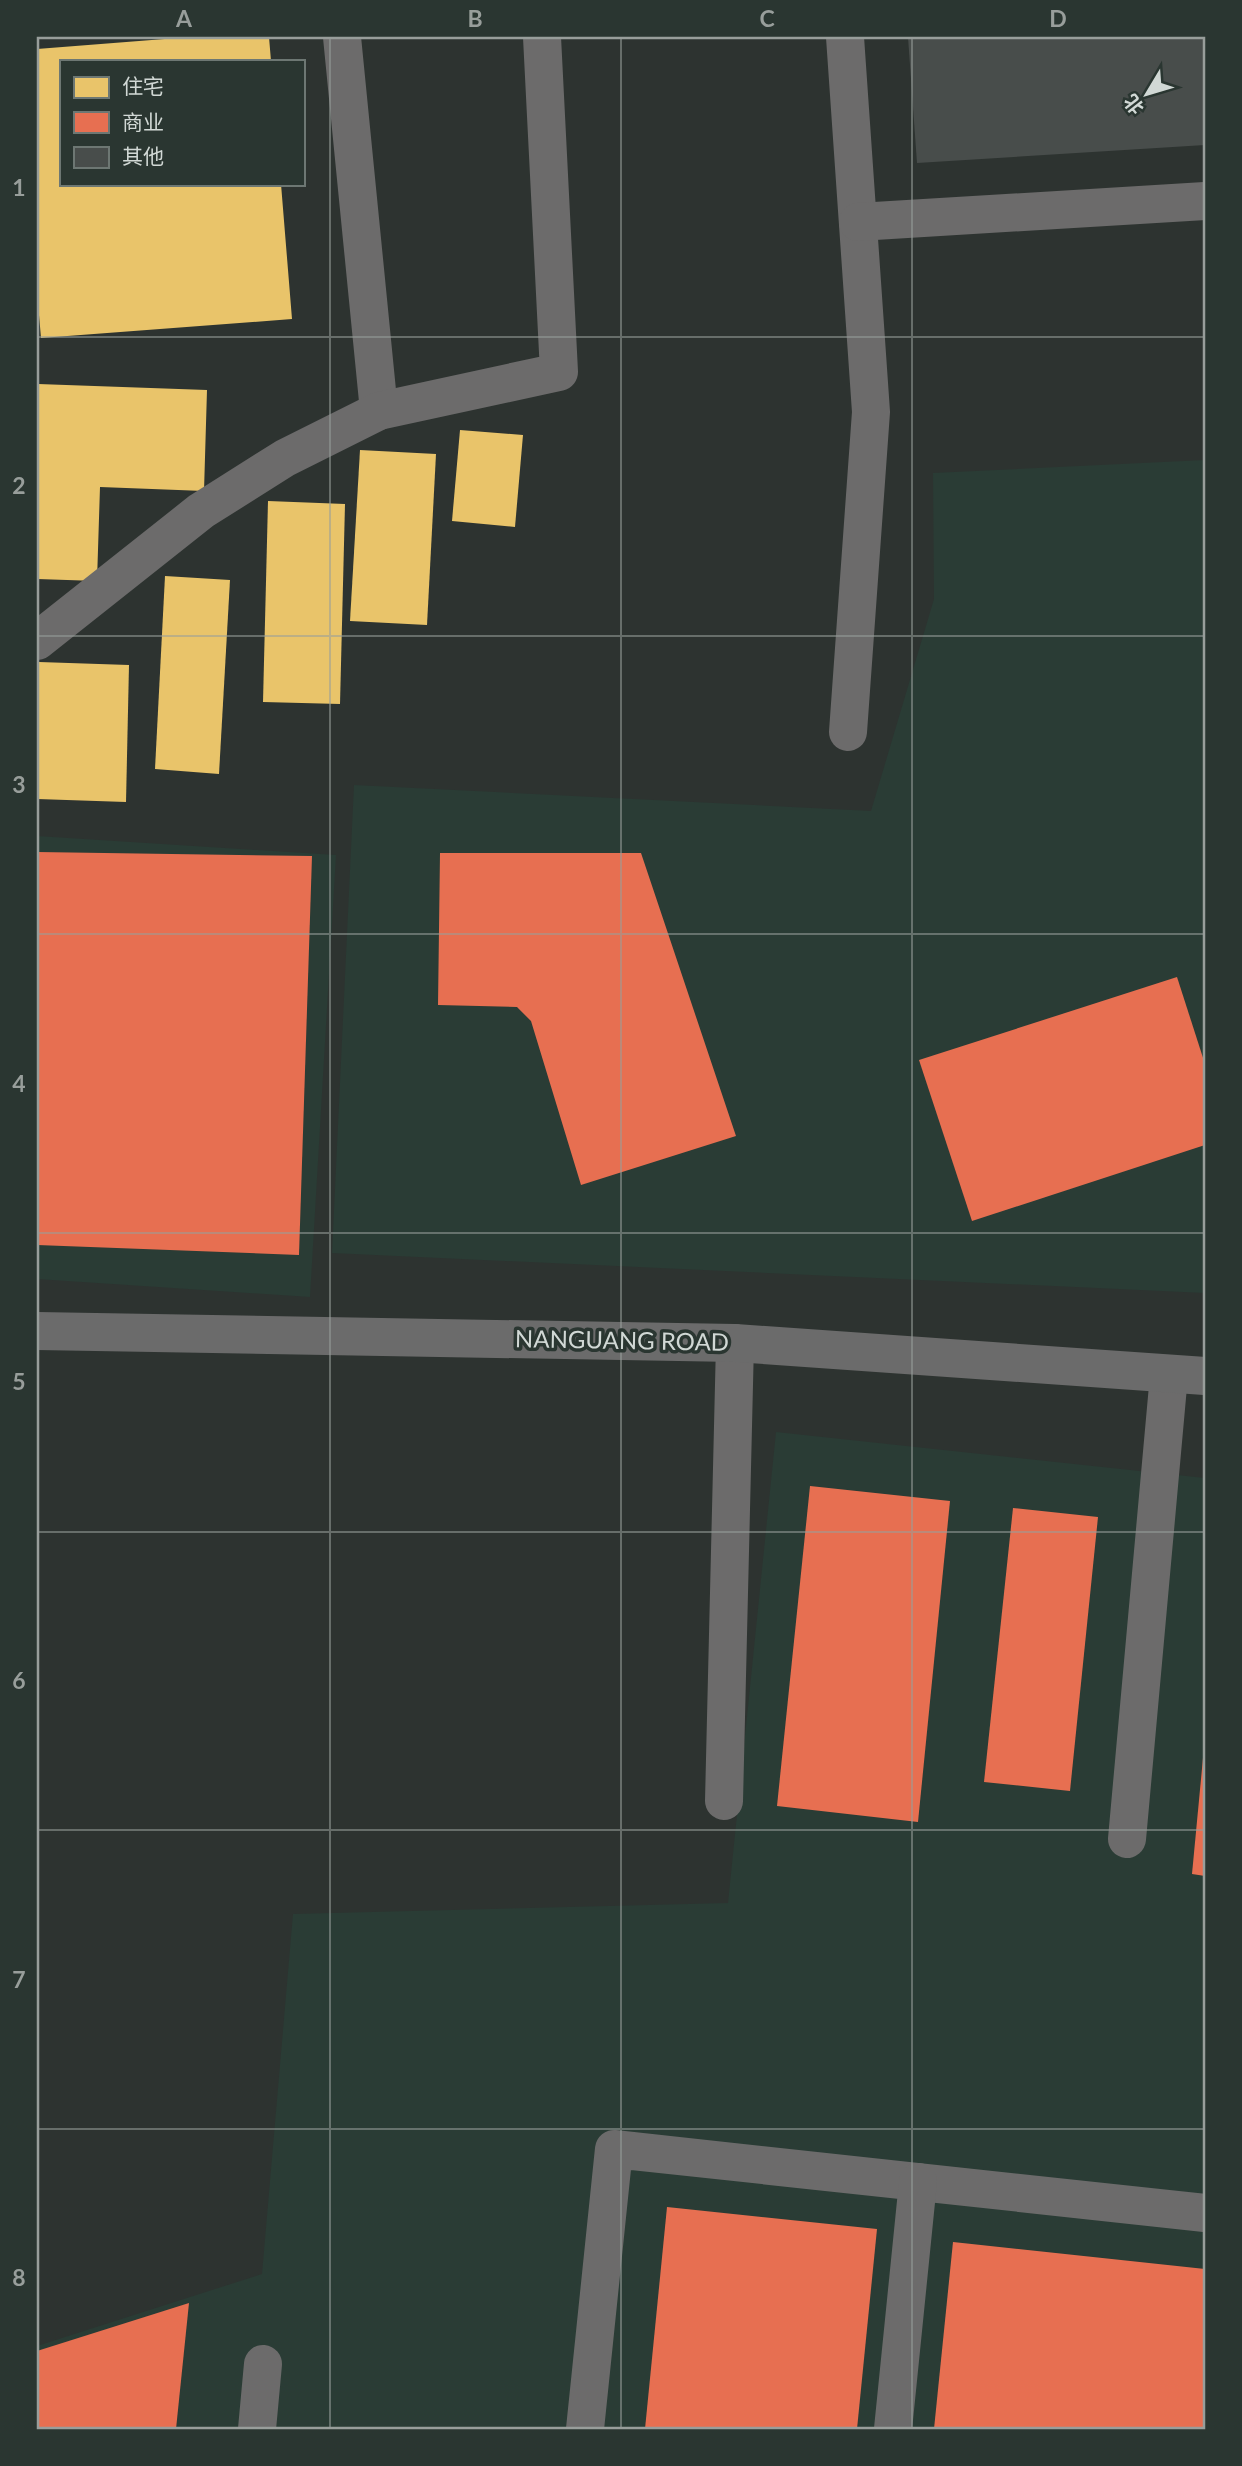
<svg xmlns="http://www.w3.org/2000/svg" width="1242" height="2466" font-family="Lato,'Noto Sans SC',sans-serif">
<rect width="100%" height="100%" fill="#2d3330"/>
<g fill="#2a3c35">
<polygon points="1205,460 1205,1293 332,1253 354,785 871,811 934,599 933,473"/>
<polygon points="37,836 336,855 310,1297 37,1279"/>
<polygon points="776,1432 1205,1478 1205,2429 37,2429 37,2346 262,2274 293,1914 728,1903"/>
</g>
<g fill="#e9c46a">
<polygon points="190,37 269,37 271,61 61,61 61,184 281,184 292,319 41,338 37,292 37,49"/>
<polygon points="38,384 207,390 204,491 100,487 97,581 37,579"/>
<polygon points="460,430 523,435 515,527 452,521"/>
<polygon points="360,450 436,454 427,625 350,621"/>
<polygon points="268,501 345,504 340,704 263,702"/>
<polygon points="165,576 230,580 219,774 155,769"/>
<polygon points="39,662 129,665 126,802 37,799"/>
</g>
<g fill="#e76f51">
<polygon points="37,852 312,856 299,1255 37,1245"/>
<polygon points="440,853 641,853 736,1136 581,1185 531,1021 517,1007 438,1005"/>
<polygon points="1177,977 1205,1064 1205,1145 972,1221 919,1060"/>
<polygon points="810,1486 950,1501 918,1822 777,1806"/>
<polygon points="1013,1508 1098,1517 1070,1791 984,1782"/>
<polygon points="1203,1758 1205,1758 1205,1876 1192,1874"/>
<polygon points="667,2207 877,2229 857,2429 645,2429"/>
<polygon points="953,2242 1205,2269 1205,2429 934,2429"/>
<polygon points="189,2303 176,2429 37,2429 37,2351"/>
</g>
<polygon fill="#484d4b" points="908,37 1205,37 1205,145 917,163"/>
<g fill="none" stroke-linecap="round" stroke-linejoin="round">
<g stroke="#6c6b6b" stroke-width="38">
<polyline points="342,37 379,411"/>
<polyline points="845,37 871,412 848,732"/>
<polyline points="858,222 1205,201"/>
<polyline points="37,641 201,511 285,458 379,411 559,372 542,37"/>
<polyline points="724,1801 735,1343"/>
<polyline points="1127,1839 1169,1375"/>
<polyline points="257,2429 263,2364"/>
<polyline points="585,2429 614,2149 1205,2213"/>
<polyline points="893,2429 918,2182"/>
</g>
<polyline stroke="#6b6b6b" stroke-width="38" points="37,1331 735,1343 1205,1376"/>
</g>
<path fill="none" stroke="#989e9b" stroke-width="2" stroke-opacity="0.55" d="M330 37V2429M621 37V2429M912 37V2429M37 337H1205M37 636H1205M37 934H1205M37 1233H1205M37 1532H1205M37 1830H1205M37 2129H1205"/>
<g text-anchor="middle" stroke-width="7" stroke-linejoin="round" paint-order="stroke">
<g font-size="24" fill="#d1d8d5" stroke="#2a3631">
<text transform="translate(622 1341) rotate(1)" y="8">NANGUANG ROAD</text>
</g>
</g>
<rect width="1242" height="2466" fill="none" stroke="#2a3631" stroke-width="77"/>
<rect x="60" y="60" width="245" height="126" fill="#2a3631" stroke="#6d7773" stroke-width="2"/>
<rect x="74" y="77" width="35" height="21" fill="#e9c46a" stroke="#6d7773" stroke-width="2"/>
<text x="122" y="94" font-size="21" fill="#d1d8d5">住宅</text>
<rect x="74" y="112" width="35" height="21" fill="#e76f51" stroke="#6d7773" stroke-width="2"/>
<text x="122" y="130" font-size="21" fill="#d1d8d5">商业</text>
<rect x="74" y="147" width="35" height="21" fill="#484d4b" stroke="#6d7773" stroke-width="2"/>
<text x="122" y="164" font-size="21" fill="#d1d8d5">其他</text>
<g transform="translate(1147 94) rotate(232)" stroke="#2a3631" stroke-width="5" paint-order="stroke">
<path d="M0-5L12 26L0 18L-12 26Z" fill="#d1d8d5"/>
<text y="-10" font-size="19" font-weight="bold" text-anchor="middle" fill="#d1d8d5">北</text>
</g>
<rect x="38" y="38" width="1166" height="2390" fill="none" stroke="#989e9b" stroke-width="2.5"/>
<g font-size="23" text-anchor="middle" font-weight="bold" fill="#989e9b">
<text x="184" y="27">A</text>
<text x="475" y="27">B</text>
<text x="767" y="27">C</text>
<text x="1058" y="27">D</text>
<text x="19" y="196">1</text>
<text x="19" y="494">2</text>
<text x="19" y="793">3</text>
<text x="19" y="1092">4</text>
<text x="19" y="1390">5</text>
<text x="19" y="1689">6</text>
<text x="19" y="1988">7</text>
<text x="19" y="2286">8</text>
</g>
</svg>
